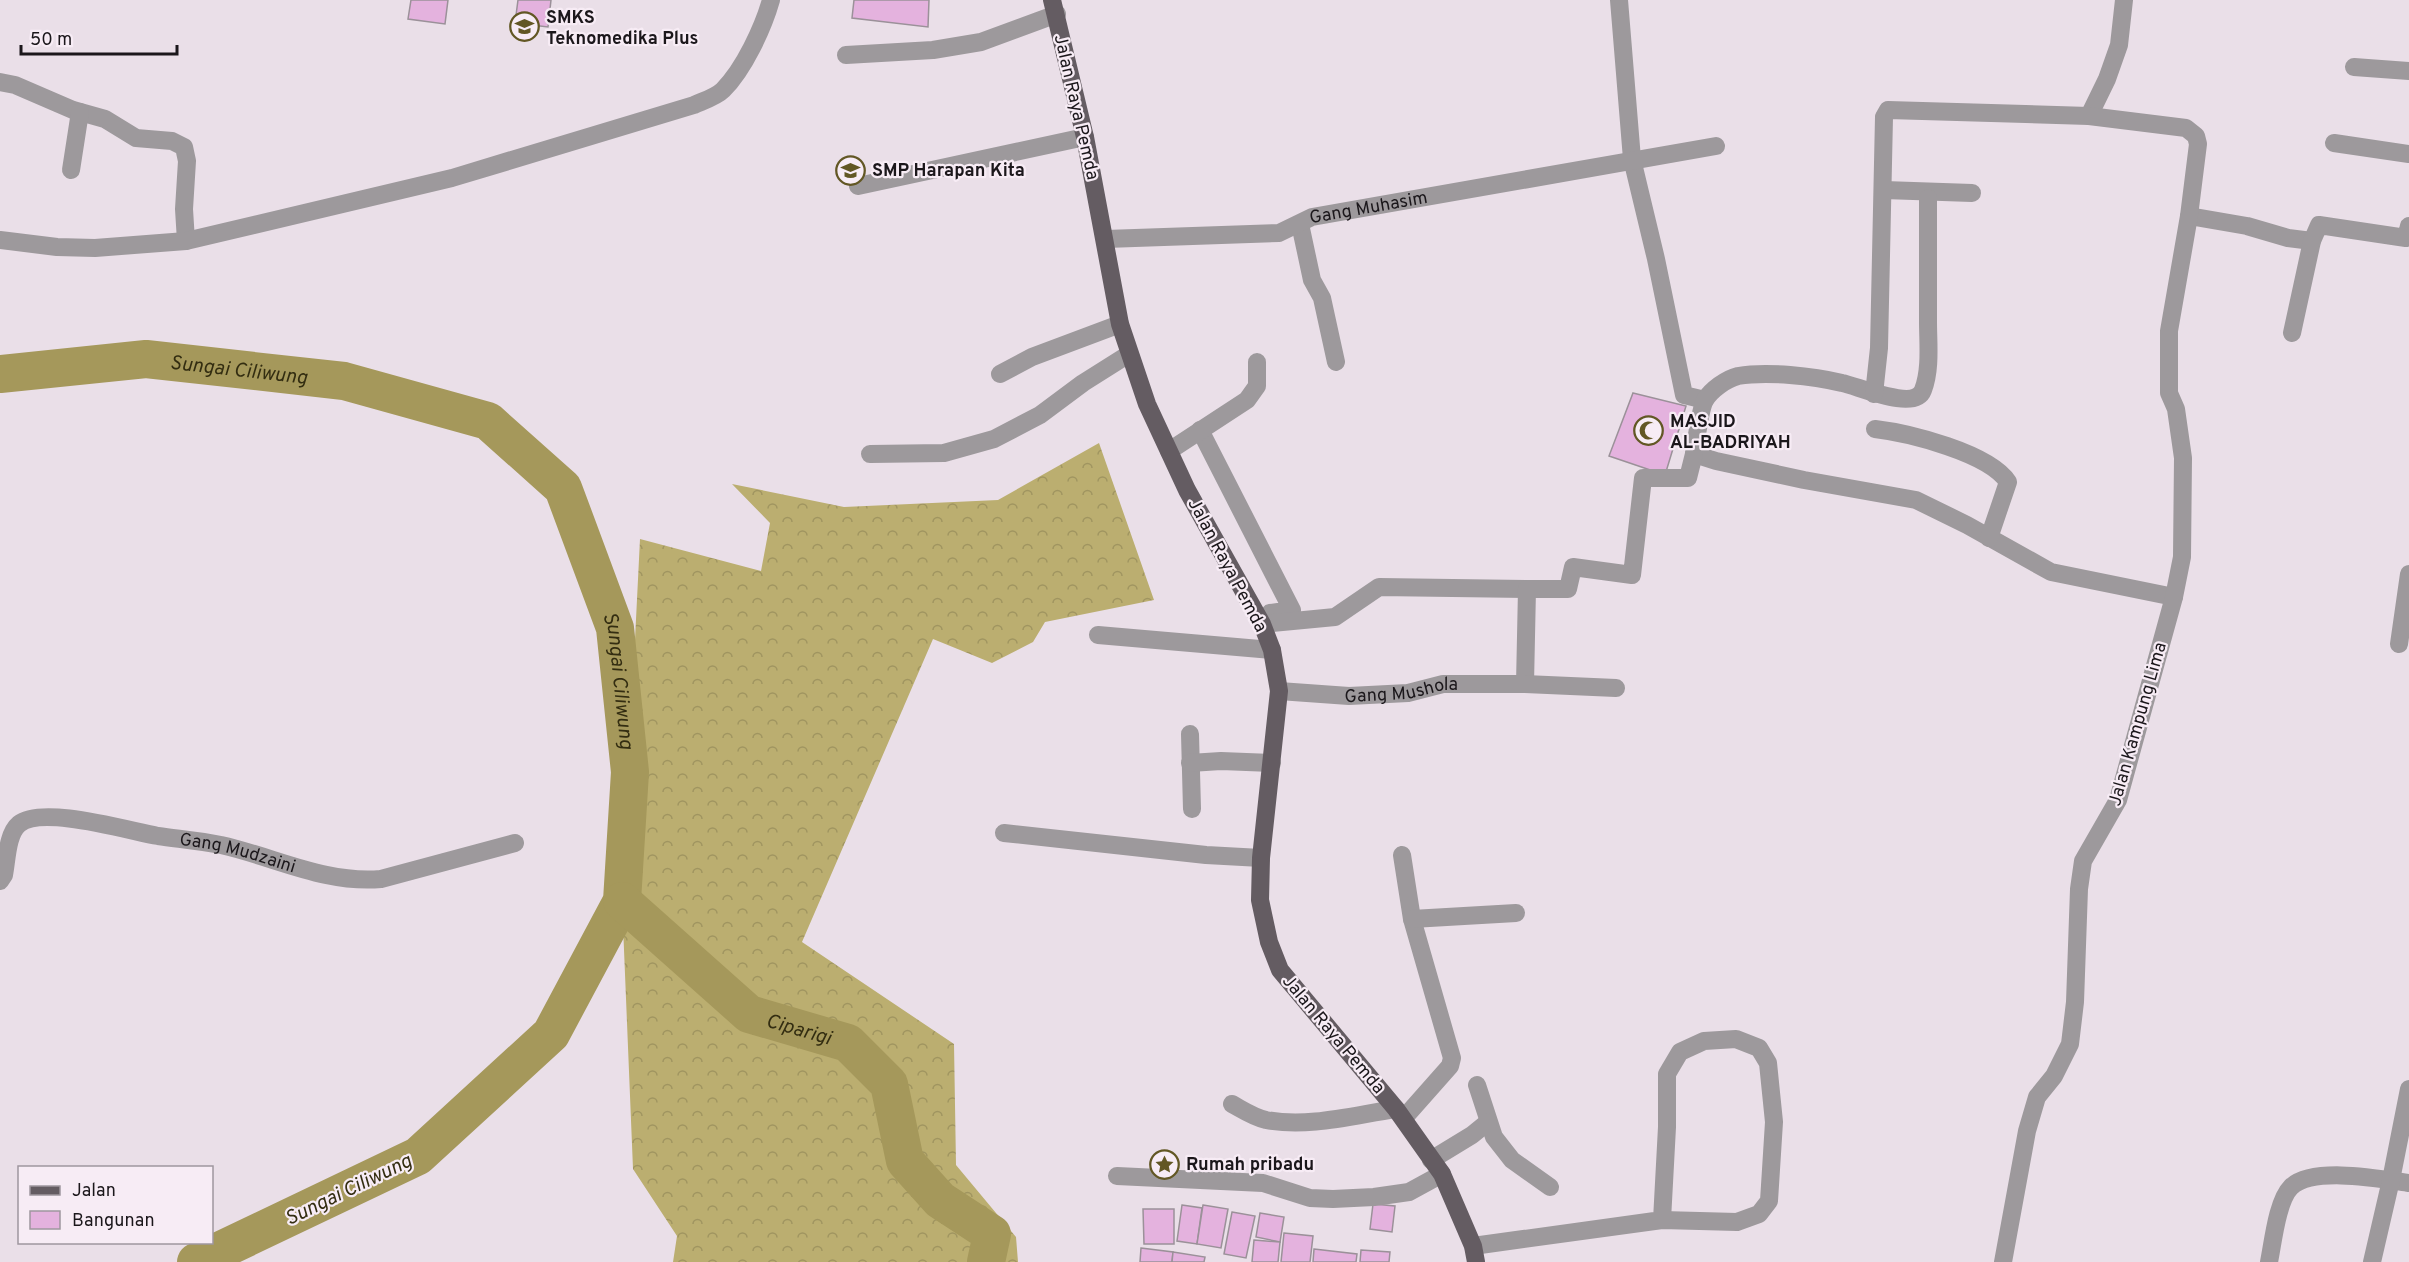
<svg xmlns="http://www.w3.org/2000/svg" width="2409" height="1262" font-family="Overpass,sans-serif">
<defs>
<pattern id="forest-crowns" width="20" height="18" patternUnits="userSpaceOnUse" patternTransform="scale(1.5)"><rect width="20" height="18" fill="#bbae70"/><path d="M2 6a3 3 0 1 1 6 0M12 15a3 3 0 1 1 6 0" fill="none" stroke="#a09560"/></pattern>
</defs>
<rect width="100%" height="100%" fill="#eadfe8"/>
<polygon fill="url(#forest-crowns)" points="1099,443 1154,600 1045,622 1033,642 992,663 933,639 802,942 954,1044 956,1165 1016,1237 1018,1262 673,1262 677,1236 633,1169 622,901 640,539 761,571 770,523 732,484 844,507 998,500"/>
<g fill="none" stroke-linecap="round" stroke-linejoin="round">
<g stroke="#a5985b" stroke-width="38">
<path id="s1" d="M0 374 146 359 344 381 488 421 563 488 615 628 630 772 622 901 551 1034 418 1156 196 1262"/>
<path id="s2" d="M622 901 749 1014 848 1043 889 1084 905 1161 940 1200 992 1234 986 1262"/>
</g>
</g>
<g fill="#e4b2de" stroke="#9b9199" stroke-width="1.5">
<polygon points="411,0 448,0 445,24 408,19"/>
<polygon points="518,0 551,0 548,27 515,23"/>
<polygon points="854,0 929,0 928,27 852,18"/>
<polygon points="1633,393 1686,406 1665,475 1609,456"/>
<polygon points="1373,1204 1395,1206 1392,1232 1370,1229"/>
<polygon points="1182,1205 1202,1208 1197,1244 1177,1241"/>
<polygon points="1203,1205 1228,1209 1221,1248 1197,1244"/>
<polygon points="1143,1209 1174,1209 1174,1244 1144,1244"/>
<polygon points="1232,1212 1255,1216 1246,1258 1224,1254"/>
<polygon points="1260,1213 1284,1217 1280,1242 1256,1237"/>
<polygon points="1284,1233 1313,1236 1310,1262 1281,1262"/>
<polygon points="1254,1240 1280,1242 1278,1262 1252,1262"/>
<polygon points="1141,1248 1173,1252 1172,1262 1140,1262"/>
<polygon points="1314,1249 1357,1254 1356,1262 1313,1262"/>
<polygon points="1361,1250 1390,1252 1389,1262 1360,1262"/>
<polygon points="1173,1252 1205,1257 1204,1262 1172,1262"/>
</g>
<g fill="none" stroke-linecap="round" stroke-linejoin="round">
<g stroke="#9d999c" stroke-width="18">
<polyline points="1619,0 1632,159 1656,259 1684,395 1705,400"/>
<polyline points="846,55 933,50 981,42 1057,14"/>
<polyline points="2354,67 2409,71"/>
<polyline points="0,82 15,85 73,110 105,119 136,138 172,141 184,147 187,161 184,209 186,241"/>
<polyline points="2089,116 2107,79 2119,45 2124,0"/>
<polyline points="2334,143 2409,154"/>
<polyline points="71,170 80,112"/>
<polyline points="858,186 1085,137"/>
<polyline points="1884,190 1972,193"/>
<path d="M1928 198C1928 239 1928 280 1928 322 1928 343 1931 369 1923 390 1915 412 1858 386 1842 383 1813 376 1767 371 1738 376 1726 379 1711 390 1705 400 1700 409 1696 442 1694 454L1716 461 1804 480 1916 500 1967 525 2051 572 2174 597"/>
<polyline points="2189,216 2247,226 2288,238 2312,241"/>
<polyline points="1300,224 1312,280 1322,298 1336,362"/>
<path id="s3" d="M1106 239 1279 233 1312 217 1716 146"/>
<path d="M0 240 57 247 95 248 186 241 452 178 694 105C703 101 716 97 723 90 744 69 763 28 771 0"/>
<polyline points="2292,333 2312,241 2319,225 2406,238 2409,226"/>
<polyline points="1000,374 1032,357 1120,324"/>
<polyline points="1874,394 1879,348 1884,117 1888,110 2089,116 2186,128 2196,136 2198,144 2189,216 2169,331 2169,393 2176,409 2183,458 2182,557 2174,597 2118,800 2083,861 2079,889 2075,1002 2070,1044 2054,1076 2037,1097 2027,1131 2003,1262"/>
<path d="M1875 429C1909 433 1989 453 2008 482L1989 538"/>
<polyline points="1200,430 1292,610 1270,613"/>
<polyline points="1169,451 1247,400 1257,386 1257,362"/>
<polyline points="870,454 944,453 994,439 1040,415 1083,383 1129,354"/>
<polyline points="1262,624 1335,617 1379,587 1527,589"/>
<polyline points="1098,635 1272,650"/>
<polyline points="2399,644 2409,574"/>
<polyline points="1525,684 1527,589 1568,589 1573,567 1632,575 1643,478 1688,478 1694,454"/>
<path id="s4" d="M1279 691 1349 696 1408 693 1443 684H1525L1616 688"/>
<polyline points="1190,734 1192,809"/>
<polyline points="1190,763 1221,761 1272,763"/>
<polyline points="1004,833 1206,855 1261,858"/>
<polyline points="1402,855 1412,919 1452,1058 1450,1066 1404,1118"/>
<path id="s5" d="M0 881 4 875C7 860 7 834 19 824 42 805 129 831 158 836 179 839 200 841 221 845 275 857 325 884 381 879L515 843"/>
<polyline points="1412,919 1516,913"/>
<polyline points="1477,1085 1494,1137 1512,1160 1550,1187"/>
<path d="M1232 1104C1243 1110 1253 1117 1266 1120 1309 1128 1354 1115 1396 1109"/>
<polyline points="1431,1160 1472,1135 1488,1122"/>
<polyline points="1117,1176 1263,1183 1310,1198 1333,1199 1374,1197 1409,1192 1442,1174"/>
<polyline points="1473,1246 1662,1220 1737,1222 1759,1214 1769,1201 1774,1122 1768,1063 1759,1048 1736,1039 1704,1041 1680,1052 1667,1074 1667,1127 1662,1220"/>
<path d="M2269 1262C2273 1243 2277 1201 2291 1187 2313 1166 2381 1179 2409 1183"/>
<polyline points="2372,1262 2391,1180 2409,1089"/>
</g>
<polyline stroke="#645c62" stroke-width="18" points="1052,0 1085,137 1120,324 1147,404 1187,490 1262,624 1272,650 1279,691 1261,858 1260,900 1269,942 1280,970 1396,1109 1442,1174 1473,1246 1476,1262"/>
</g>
<defs>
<symbol id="school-ring" viewBox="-11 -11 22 22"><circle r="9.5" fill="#f7ecf5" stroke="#625724" stroke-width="1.5"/><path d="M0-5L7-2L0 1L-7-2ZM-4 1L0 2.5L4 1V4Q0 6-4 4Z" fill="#625724"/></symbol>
<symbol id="mosque-ring" viewBox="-11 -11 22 22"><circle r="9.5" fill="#f7ecf5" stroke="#625724" stroke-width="1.5"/><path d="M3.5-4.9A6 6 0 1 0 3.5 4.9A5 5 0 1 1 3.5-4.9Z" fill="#625724"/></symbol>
<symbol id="sight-ring" viewBox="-11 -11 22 22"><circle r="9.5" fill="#f7ecf5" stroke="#625724" stroke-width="1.5"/><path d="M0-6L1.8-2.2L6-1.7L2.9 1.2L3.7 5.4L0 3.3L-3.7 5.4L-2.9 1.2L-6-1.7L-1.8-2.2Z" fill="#625724"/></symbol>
</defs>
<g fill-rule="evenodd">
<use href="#school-ring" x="508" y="10" width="33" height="33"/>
<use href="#school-ring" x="834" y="154" width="33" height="33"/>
<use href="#mosque-ring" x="1632" y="414" width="33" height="33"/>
<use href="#sight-ring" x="1148" y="1148" width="33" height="33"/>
</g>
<g text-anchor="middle" stroke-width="4.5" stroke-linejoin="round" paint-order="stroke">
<g font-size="18" font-weight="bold" fill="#1b171b" stroke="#f7ecf5" text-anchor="start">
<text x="546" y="23">SMKS<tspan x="546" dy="21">Teknomedika Plus</tspan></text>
<text x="872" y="176">SMP Harapan Kita</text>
<text x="1670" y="427">MASJID<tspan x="1670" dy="21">AL-BADRIYAH</tspan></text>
<text x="1186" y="1170">Rumah pribadu</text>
</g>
<g font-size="18" fill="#1b171b" stroke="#f7ecf5">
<text transform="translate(1077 107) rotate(77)" y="6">Jalan Raya Pemda</text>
<text dy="6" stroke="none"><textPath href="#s3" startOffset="267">Gang Muhasim</textPath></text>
<text transform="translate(1228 565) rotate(62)" y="6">Jalan Raya Pemda</text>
<text dy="6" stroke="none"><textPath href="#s4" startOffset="123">Gang Mushola</textPath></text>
<text transform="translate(2137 724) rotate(-74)" y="6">Jalan Kampung Lima</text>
<text dy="6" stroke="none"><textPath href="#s5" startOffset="285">Gang Mudzaini</textPath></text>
<text transform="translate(1334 1034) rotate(50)" y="6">Jalan Raya Pemda</text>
</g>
<g font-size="20" font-style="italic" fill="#332d11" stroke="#f7ecf5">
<text dy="7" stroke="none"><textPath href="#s1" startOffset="240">Sungai Ciliwung</textPath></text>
<text dy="7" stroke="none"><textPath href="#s1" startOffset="798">Sungai Ciliwung</textPath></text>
<text dy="7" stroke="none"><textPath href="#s2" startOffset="222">Ciparigi</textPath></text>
<text transform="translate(348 1189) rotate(-26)" y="7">Sungai Ciliwung</text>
</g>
</g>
<rect x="18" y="1166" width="195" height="78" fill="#f7ecf5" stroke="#9f979e" stroke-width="1.5"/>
<rect x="30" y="1186" width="30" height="9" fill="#645c62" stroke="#9f979e" stroke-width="1.5"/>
<text x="72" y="1196" font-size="18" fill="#1b171b">Jalan</text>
<rect x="30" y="1211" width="30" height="18" fill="#e4b2de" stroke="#9f979e" stroke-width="1.5"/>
<text x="72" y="1226" font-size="18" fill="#1b171b">Bangunan</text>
<path d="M21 45v9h156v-9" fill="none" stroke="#1b171b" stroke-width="3"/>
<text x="30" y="45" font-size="18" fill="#1b171b" stroke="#f7ecf5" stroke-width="4.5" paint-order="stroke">50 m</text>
</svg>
